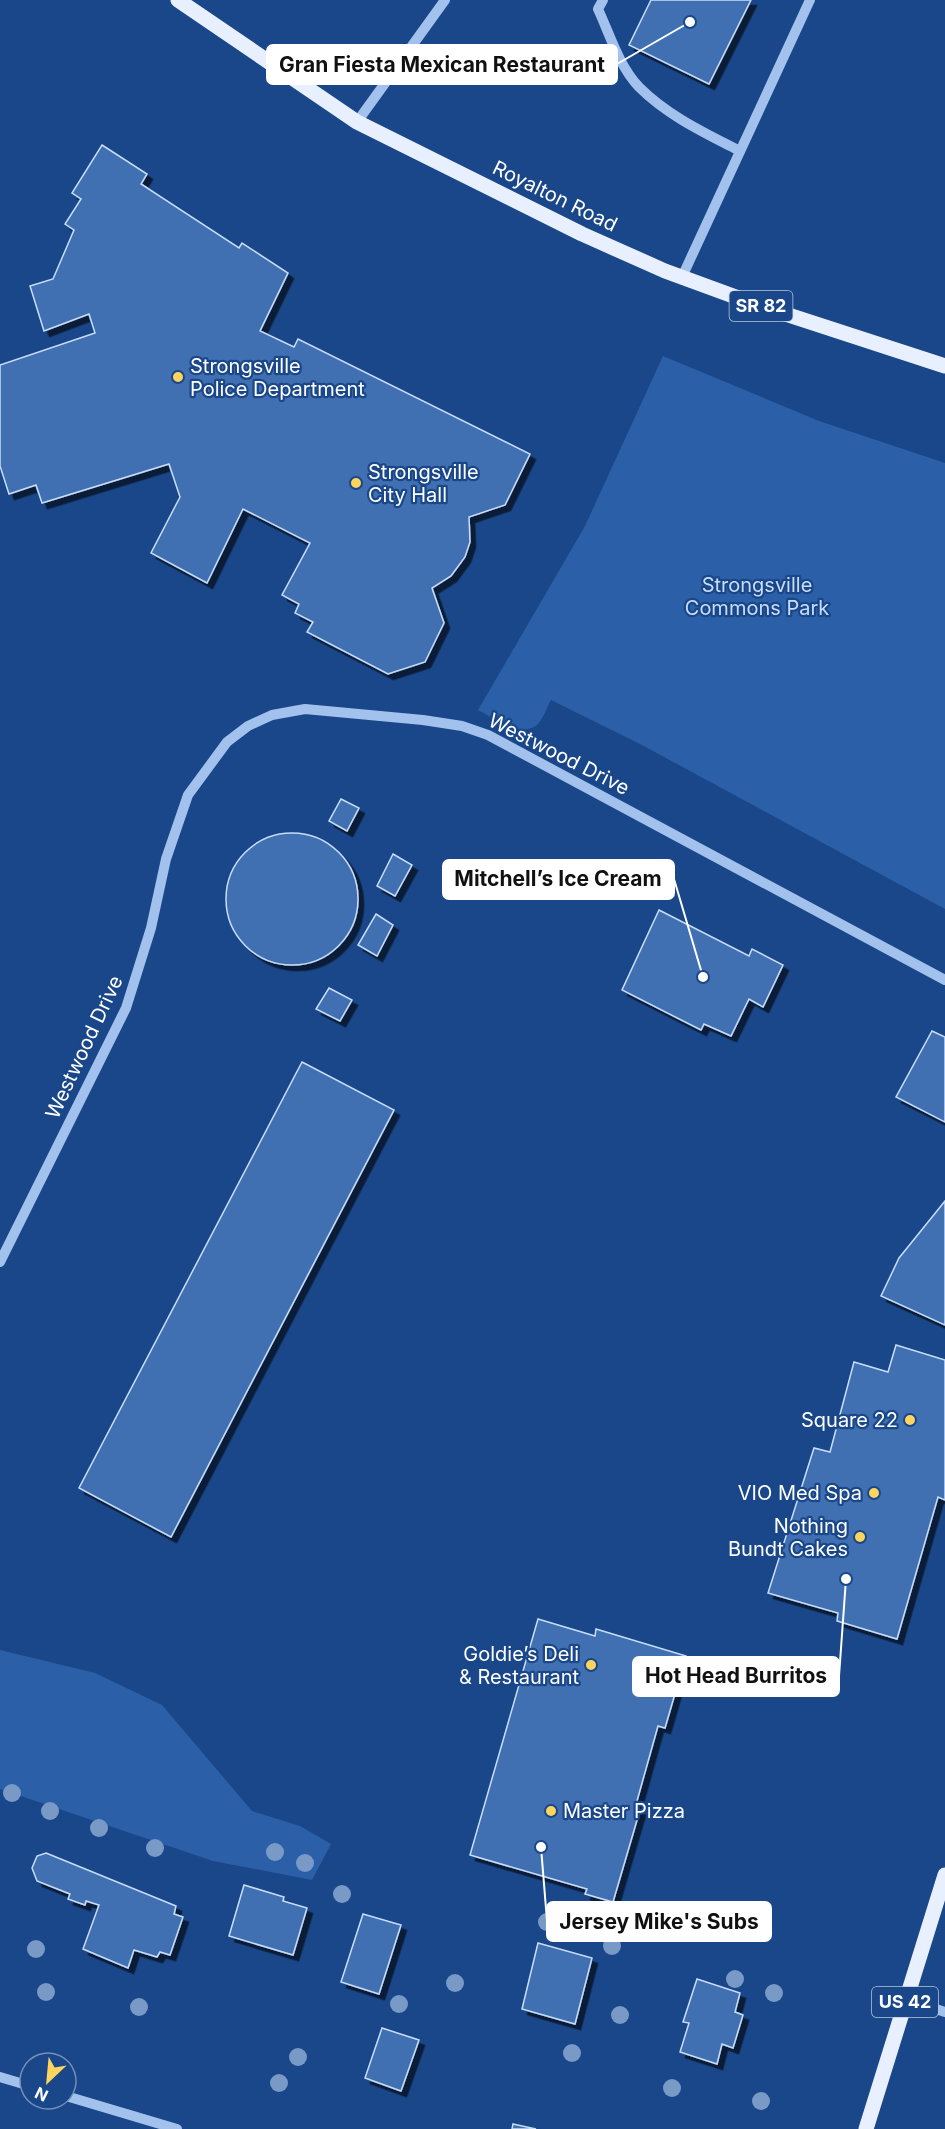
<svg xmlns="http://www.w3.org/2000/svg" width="945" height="2129" font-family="Inter,sans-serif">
<defs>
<filter id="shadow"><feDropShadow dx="5.5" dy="5.5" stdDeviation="0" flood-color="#0009"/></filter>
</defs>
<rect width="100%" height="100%" fill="#194789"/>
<g fill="#2b60a8">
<path d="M663 356 819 421 945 463V909L640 744 551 700C547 706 543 720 537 725 520 738 493 717 478 710L585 526Z"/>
<polygon points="0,1650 95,1673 162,1705 252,1811 300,1826 331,1844 312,1880 213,1861 0,1789"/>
</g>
<g fill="#4170b2" stroke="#c7ddfa" stroke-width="1.5" filter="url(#shadow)">
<polygon points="651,0 751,0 709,84 629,45"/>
<polygon points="102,145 147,174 141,184 239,248 242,243 288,273 260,331 294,347 298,339 530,454 505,505 469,517 470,542 465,557 451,576 432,588 444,623 425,662 388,674 307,632 313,622 295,613 299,604 282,595 310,543 243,509 207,583 151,553 180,497 169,464 42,503 36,485 9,494 0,466 0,365 95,333 89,314 44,331 30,286 53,279 74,230 65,224 81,199 72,193"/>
<polygon points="341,799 359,808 347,831 329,821"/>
<circle cx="292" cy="899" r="66"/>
<polygon points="393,854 412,865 395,896 377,886"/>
<polygon points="659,910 749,956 752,949 783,965 763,1007 749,999 731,1036 704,1024 701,1030 622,990"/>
<polygon points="376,914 393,925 377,956 358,945"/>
<polygon points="329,988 352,1000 340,1021 316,1009"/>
<polygon points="932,1031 945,1037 945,1122 896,1097"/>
<polygon points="302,1062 394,1110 171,1537 79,1488"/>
<polygon points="945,1201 945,1325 881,1296 899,1258"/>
<polygon points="896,1345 945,1360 945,1500 938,1497 897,1639 837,1621 838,1613 768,1593 814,1448 830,1452 854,1362 888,1372"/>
<polygon points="538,1619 595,1636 596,1629 686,1656 665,1728 658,1726 635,1808 640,1810 613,1902 585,1894 587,1889 470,1855"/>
<polygon points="46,1853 176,1906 174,1914 183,1917 170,1955 160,1952 157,1957 134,1950 128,1968 83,1949 99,1905 86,1901 85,1905 68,1899 70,1894 37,1881 32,1868 37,1856"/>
<polygon points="244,1885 284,1897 283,1901 307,1908 293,1955 229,1936"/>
<polygon points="363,1914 401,1925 379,1994 341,1982"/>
<polygon points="538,1943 592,1958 575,2024 522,2009"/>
<polygon points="697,1979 740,1993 735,2012 743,2015 733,2048 722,2044 717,2064 680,2052 689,2023 683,2022"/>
<polygon points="382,2028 419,2040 401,2091 365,2078"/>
<polygon points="513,2124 536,2129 512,2129"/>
</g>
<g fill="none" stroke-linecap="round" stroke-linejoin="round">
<g stroke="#a2c2ed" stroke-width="10">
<path d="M603 0 598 9C610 35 619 66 639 87 668 116 705 133 740 151"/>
<polyline points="357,122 445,0"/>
<polyline points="682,277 810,0"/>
<polyline points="0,1262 126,1008 151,928 166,859 188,795 227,742 248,726 272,715 305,709 423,720 462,726 488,735 945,980"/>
<polyline points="921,2004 945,2012"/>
<polyline points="0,2077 30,2086"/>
<polyline points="66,2096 177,2129"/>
</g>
<g stroke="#e8f0ff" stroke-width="15">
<polyline points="178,0 357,122 582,234 665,271 755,304 945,366"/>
<polyline points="866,2129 945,1875"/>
</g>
</g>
<g fill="#799ac7">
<circle cx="12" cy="1793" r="9"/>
<circle cx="50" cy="1811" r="9"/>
<circle cx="99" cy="1828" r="9"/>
<circle cx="155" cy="1848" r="9"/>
<circle cx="275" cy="1852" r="9"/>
<circle cx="305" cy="1863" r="9"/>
<circle cx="342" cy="1894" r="9"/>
<circle cx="547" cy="1922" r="9"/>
<circle cx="612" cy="1946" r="9"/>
<circle cx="36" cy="1949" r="9"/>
<circle cx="735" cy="1979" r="9"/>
<circle cx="455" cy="1983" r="9"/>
<circle cx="46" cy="1992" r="9"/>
<circle cx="774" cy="1993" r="9"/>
<circle cx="399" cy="2004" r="9"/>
<circle cx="139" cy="2007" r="9"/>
<circle cx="620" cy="2015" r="9"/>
<circle cx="572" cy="2053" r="9"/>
<circle cx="298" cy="2057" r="9"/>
<circle cx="279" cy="2083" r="9"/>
<circle cx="672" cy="2088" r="9"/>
<circle cx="761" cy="2101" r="9"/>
</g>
<g fill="#ffd55e" stroke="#194789" stroke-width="2">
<circle cx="178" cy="377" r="6"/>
<circle cx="356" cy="483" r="6"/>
<circle cx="910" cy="1420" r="6"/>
<circle cx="874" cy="1493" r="6"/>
<circle cx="860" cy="1537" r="6"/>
<circle cx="591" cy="1665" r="6"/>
<circle cx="551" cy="1811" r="6"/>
</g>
<g text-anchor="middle" stroke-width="4.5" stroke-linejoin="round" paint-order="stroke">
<g fill="#194789" stroke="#bac8dc" stroke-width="1.5">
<rect x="729.5" y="291" width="63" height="30" rx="4.5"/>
<rect x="872" y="1987" width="66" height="30" rx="4.5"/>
</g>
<g font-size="18" font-weight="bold" fill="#fff">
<text x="761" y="312">SR 82</text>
<text x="905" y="2008">US 42</text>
</g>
<g font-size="20" fill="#fff" stroke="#194789">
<text transform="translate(555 196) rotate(26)" y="7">Royalton Road</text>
<text transform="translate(559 754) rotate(27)" y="7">Westwood Drive</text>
<text transform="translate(84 1047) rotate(-65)" y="7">Westwood Drive</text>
</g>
<g font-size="20" fill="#fff" stroke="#194789" text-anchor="end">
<text x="190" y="373" text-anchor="start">Strongsville<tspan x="190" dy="23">Police Department</tspan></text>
<text x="368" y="479" text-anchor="start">Strongsville<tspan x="368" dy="23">City Hall</tspan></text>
<text x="898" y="1427">Square 22</text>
<text x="862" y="1500">VIO Med Spa</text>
<text x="848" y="1533">Nothing<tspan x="848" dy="23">Bundt Cakes</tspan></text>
<text x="579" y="1661">Goldie’s Deli<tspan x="579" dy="23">&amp; Restaurant</tspan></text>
<text x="563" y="1818" text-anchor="start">Master Pizza</text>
</g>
<g font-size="20" fill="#c7ddfa" stroke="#194789">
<text x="757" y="592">Strongsville<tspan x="757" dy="23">Commons Park</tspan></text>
</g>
</g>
<path fill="none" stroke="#fff" stroke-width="2" d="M690 22L617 64M703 977L674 879M846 1579L839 1676M541 1847L547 1921"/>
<g fill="#fff" stroke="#194789" stroke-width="2">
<circle cx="690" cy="22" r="6"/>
<circle cx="703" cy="977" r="6"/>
<circle cx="846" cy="1579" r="6"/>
<circle cx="541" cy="1847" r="6"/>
</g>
<g fill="#fff" stroke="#fff" stroke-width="2">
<rect x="267" y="45" width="350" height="39" rx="6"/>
<rect x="443" y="860" width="231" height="39" rx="6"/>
<rect x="633" y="1657" width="206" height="39" rx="6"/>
<rect x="547" y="1902" width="224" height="39" rx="6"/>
</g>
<g font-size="21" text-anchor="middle" font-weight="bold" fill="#111">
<text x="442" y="72">Gran Fiesta Mexican Restaurant</text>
<text x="558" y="886">Mitchell’s Ice Cream</text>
<text x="736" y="1683">Hot Head Burritos</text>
<text x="659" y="1929">Jersey Mike's Subs</text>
</g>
<g transform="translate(48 2081) rotate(206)"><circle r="28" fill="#194789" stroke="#7591b8" stroke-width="1.5"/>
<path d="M0-4.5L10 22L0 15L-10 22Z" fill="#ffd55e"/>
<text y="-9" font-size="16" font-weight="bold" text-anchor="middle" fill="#ffffff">N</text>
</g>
</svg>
